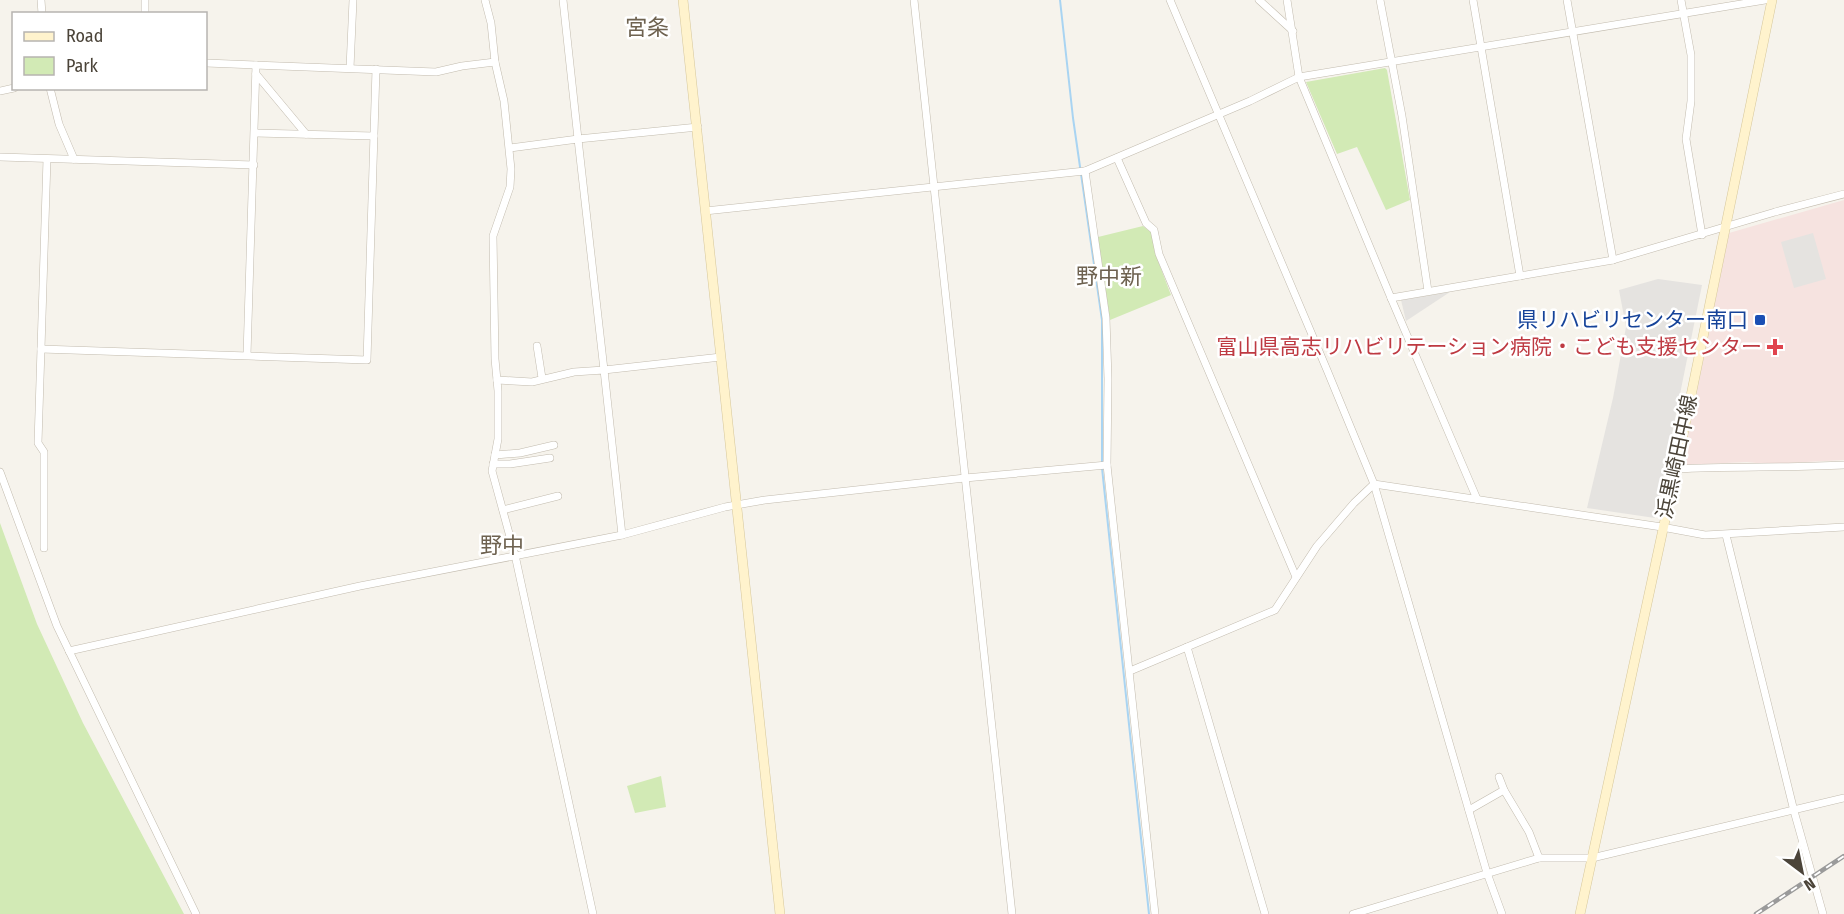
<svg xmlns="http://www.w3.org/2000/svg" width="1844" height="914" font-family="'Fira Sans Condensed','Noto Sans JP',sans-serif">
<rect width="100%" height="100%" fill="#f6f3ec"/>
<polygon fill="#f6e3e0" points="1844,200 1844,460 1766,464 1747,462 1682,465 1729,233"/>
<g fill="#d2eab5">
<polygon points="1385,68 1387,70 1410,200 1386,210 1357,147 1337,154 1306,82"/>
<polygon points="1143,226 1152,233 1155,253 1171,295 1110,320 1098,237"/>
<polygon points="0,523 37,624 83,723 184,914 0,914"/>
<polygon points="661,776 666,807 635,813 627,786"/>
</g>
<g fill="#e5e3e0">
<polygon points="1813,233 1826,279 1794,288 1781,242"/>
<polygon points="1658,279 1702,285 1655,518 1587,508 1613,398 1626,327 1619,290"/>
<polygon points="1450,292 1406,321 1401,300"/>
</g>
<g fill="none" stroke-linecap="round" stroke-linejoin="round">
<g stroke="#a9d4f2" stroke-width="2">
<polyline points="1060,0 1073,118 1102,320 1102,462"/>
<polyline points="1102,468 1149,914"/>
</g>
<defs>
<g id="street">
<polyline points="41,0 42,14"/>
<polyline points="485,0 491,23 495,62 504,101 511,169 510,187 493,236 495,359 498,391 498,439 492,471 515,555 593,914"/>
<polyline points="563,0 578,139 698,127"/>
<polyline points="914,0 1012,914"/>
<polyline points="1170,0 1327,370 1374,484 1487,873 1502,914"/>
<polyline points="1259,0 1293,31"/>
<polyline points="1287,0 1299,77 1391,298 1477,499"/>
<polyline points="1380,0 1402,116 1428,291"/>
<polyline points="1473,0 1520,276"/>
<polyline points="1567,0 1613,260"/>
<polyline points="1681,0 1691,55 1691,101 1686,139 1702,235"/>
<polyline points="145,14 145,0"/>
<polyline points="206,63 436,72 462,66 495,62"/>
<polyline points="350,68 353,0"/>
<polyline points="256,74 306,134"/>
<polyline points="50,88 59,124 74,159"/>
<polyline points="0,91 14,88"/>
<polyline points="255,133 374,136"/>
<polyline points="510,148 578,139 604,370 721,357"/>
<polyline points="0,157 254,165"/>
<polyline points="1117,158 1146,223 1154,230 1159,254 1296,577"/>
<polyline points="1085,171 1106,318 1108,379 1107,465 1155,914"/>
<polyline points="705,211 1085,171 1250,101 1299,77 1765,0"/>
<polyline points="1391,298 1613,260 1775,212 1844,194"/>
<polyline points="537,346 542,378"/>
<polyline points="41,349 367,360 376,69"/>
<polyline points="247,355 256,65"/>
<polyline points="497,380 532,382 574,372 604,370 622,535"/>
<polyline points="495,455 520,453 554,445"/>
<polyline points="493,464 510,464 550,458"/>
<path d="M1676 469C1732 466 1787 468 1844 465"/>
<polyline points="0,472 57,626 196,914"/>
<polyline points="1374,484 1662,527 1705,535 1844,527"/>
<polyline points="503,510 558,496"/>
<polyline points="1726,535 1794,811 1823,914"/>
<polyline points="44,548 44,452 38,443 47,159"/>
<polyline points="1187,647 1265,914"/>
<polyline points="69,651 360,586 622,535 725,507 765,500 965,478 1107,465"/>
<polyline points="1130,671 1275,610 1317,546 1354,503 1374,484"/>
<polyline points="1499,777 1504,790"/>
<polyline points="1469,810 1504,790 1529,832 1539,858"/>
<polyline points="1353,914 1539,858 1592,858 1844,798"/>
</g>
<g id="secondary">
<polyline points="683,0 780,914"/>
<polyline points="1580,914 1676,469 1772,0"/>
</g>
</defs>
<use href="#street" stroke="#c2bbae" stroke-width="8"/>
<use href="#secondary" stroke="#d6c79b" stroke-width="10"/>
<use href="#street" stroke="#fff" stroke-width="7"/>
<use href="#secondary" stroke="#fff3cd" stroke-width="9"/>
<defs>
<polyline id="rail" points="1756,914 1844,856"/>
</defs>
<use href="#rail" stroke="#9a9a9a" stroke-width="4.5"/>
<use href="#rail" stroke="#fff" stroke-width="2" stroke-dasharray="7" stroke-linecap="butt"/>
</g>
<rect fill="#1a4fb4" stroke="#fff" stroke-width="2" x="1754" y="314" width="12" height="12" rx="3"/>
<path fill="#e0444e" stroke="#fff" stroke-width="2" d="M1772 338h6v6h6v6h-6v6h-6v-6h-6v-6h6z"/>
<g text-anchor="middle" stroke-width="5" stroke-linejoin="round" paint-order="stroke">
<g font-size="21" fill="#164399" stroke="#fff" text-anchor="end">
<text x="1748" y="327">県リハビリセンター南口</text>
</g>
<g font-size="21" fill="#be3a42" stroke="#fff" text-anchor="end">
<text x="1762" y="354">富山県高志リハビリテーション病院・こども支援センター</text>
</g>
<g font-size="21" fill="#4b4439" stroke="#fff">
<text transform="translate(1677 457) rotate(-78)" y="7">浜黒崎田中線</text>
</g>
<g font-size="22" fill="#6e6250" stroke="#fff">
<text x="647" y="35">宮条</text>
<text x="1109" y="284">野中新</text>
<text x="502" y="553">野中</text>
</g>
</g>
<rect x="12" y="12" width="195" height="78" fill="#ffffff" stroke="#b7b4b0" stroke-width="1.5"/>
<rect x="24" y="32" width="30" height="9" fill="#fff3cd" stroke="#b7b4b0" stroke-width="1.5"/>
<text x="66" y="42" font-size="18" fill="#4b4439">Road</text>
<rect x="24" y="57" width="30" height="18" fill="#d2eab5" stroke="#b7b4b0" stroke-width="1.5"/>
<text x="66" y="72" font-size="18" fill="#4b4439">Park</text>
<g transform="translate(1802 872) rotate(148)" stroke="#ffffff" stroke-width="4.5" paint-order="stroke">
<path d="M0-4.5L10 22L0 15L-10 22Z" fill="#4b4439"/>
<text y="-9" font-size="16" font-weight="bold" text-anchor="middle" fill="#4b4439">N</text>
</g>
</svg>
